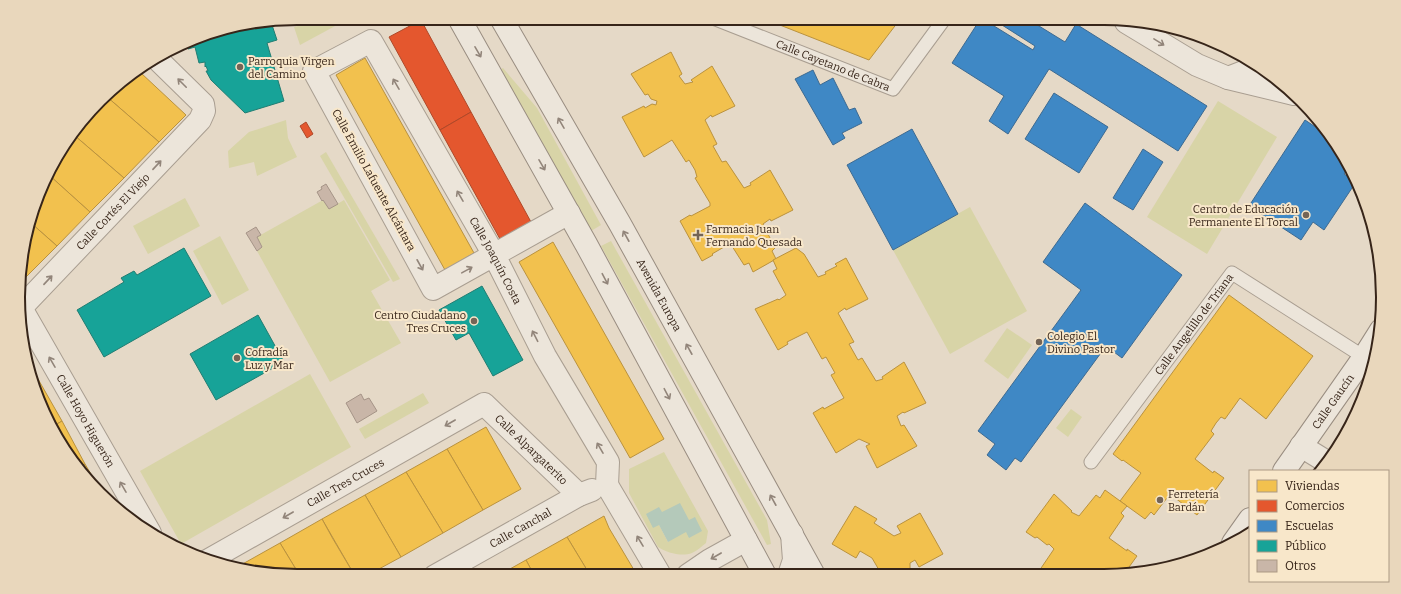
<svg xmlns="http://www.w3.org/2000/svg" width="1401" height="594" font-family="Bitter,serif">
<rect width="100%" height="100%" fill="#e5d9c7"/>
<g fill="#d8d4a7" fill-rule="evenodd">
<polygon points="324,18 350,18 300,45 294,27"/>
<polygon points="503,68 537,108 601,225 591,231 501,69"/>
<polygon points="1218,101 1277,137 1207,254 1147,217"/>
<polygon points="286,120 288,138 297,157 257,176 254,162 229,168 228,151 249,132"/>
<polygon points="326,152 400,279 393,282 320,156"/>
<polygon points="185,198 200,226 148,254 133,226"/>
<polygon points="323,200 329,209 344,200 390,280 371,291 401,343 330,382 257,251 262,247 257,237"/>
<polygon points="970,207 1027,311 950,354 893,250"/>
<polygon points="220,236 249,290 222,305 193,251"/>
<polygon points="611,241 767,520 771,544 767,545 601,246"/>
<polygon points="1007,328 1032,345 1008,379 984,361"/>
<polygon points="310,374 351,447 181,544 140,471"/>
<polygon points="423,393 429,403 365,439 359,429"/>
<polygon points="1071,409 1082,417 1068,437 1056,428"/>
<path d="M664 452 708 531 706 543C702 546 697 551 692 553 682 557 667 553 658 547L629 493V469ZM689 520 668 542 659 525Z"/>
</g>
<polygon fill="#b4c9ba" points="680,503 689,520 695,517 702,531 689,538 686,532 668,542 659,525 653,528 646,514 659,507 662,512"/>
<g fill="#f2c14e" stroke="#ba923e">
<polygon points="580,18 603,18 601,24"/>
<polygon points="762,18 901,18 869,60"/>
<polygon points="671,52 682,74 679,76 685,84 693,82 691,80 712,66 735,106 712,117 711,115 705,120 717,144 713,146 722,162 726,161 744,188 751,185 750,183 770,170 793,210 771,221 770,219 763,224 775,248 772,251 776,259 753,272 749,263 744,265 730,243 722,245 724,247 712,254 713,255 702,261 680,221 690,215 691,216 710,206 710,203 695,178 697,177 695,170 689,160 686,162 672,140 644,157 622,117 644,106 645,108 652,104 656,105 657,101 651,99 648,94 645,95 631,74"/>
<polygon points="365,58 474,253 445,270 336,75"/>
<polygon points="139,69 141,73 186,115 159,142 106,96 113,87"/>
<polygon points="106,96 159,142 124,178 74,135"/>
<polygon points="74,135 124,178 90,212 49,175 55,157"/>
<polygon points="49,175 90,212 57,246 31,223"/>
<polygon points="31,223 57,246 23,280 20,278 23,243"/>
<polygon points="553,242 664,439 630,458 519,262"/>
<polygon points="796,248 804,254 818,277 826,274 825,272 837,266 835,264 846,258 868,299 846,310 845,308 838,313 854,342 849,344 858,360 862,358 876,381 883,379 882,377 904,362 926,403 904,413 903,412 897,416 901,426 904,425 917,446 877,468 866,446 870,444 859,439 836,453 813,413 823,407 824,409 844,398 831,375 835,373 826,357 822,359 807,332 787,342 788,344 778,350 755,309 778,299 779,300 786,295 773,271 777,269 773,260"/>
<polygon points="1229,295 1313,356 1266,419 1240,398 1225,419 1221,417 1216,423 1211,431 1214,434 1195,459 1213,473 1214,471 1224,478 1197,515 1170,494 1154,515 1151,512 1145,519 1120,501 1141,473 1123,460 1122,461 1113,454"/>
<polygon points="25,356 38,379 34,381"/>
<polygon points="38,379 62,421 52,427 34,381"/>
<polygon points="62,421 85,464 80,467 55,436 52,427"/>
<polygon points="486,427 521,489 483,510 447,449"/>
<polygon points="447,449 483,510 443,533 406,472"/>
<polygon points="85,464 98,486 102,493 80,467"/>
<polygon points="406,472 443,533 401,557 365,495"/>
<polygon points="1105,490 1127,506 1121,513 1124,516 1109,538 1127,551 1127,549 1137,556 1124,574 1085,574 1083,572 1082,574 1037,574 1054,549 1049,544 1047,545 1037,537 1035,538 1026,532 1054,494 1072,511 1071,512 1079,516 1096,495 1100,498"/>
<polygon points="365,495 401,557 366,576 355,576 322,519"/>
<polygon points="855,506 877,519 874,523 894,536 901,533 897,526 920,513 943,554 919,567 915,560 910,563 910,574 879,574 879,570 872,558 860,551 856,558 832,544"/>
<polygon points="604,516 609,528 637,575 590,575 567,537"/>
<polygon points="322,519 333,539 355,576 300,576 280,543"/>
<polygon points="567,537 590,575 534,575 526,560"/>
<polygon points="280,543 300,576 239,566"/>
<polygon points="526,560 534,575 499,575 501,574"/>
</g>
<g fill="#e4572e" stroke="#b04828">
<polygon points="421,20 471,112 440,130 389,37"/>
<polygon points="471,112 531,222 500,239 440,130"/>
<polygon points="306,122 313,134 307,138 300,126"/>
</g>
<g fill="#3f88c5" stroke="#3d6a91">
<polygon points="981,18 1033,50 1035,46 991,18 1026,18 1065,42 1076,24 1207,106 1178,151 1049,69 1008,134 989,121 1004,96 952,63"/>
<polygon points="813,70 820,85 833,78 849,110 855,108 862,123 842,133 845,138 833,145 795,79"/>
<polygon points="1054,93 1108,127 1079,173 1025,139"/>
<polygon points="1305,120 1332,138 1350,166 1344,174 1356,182 1324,230 1313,222 1301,240 1249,206"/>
<polygon points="912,129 958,214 893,250 847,165"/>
<polygon points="1143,149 1163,162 1133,210 1113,198"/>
<polygon points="1085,203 1182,275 1122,358 1106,346 1021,462 1015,458 1006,470 987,455 995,444 978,431 1081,290 1043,262"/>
</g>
<g fill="#17a398" stroke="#217d72">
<polygon points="271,22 277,40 267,43 284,101 245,113 211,80 206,71 208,71 206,66 205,67 205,62 199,63 195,47 188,49 186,43 207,33"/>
<polygon points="184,248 211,296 104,357 77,310 124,282 121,278 134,271 137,275"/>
<polygon points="482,286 523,360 493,376 469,333 456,340 439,310"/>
<polygon points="258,315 284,362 216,400 190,354"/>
</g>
<g fill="#c9b6a8" stroke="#a59487">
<polygon points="326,184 338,204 329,209 323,200 322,201 317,192 322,189 321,187"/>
<polygon points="256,227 261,235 257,237 262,247 257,251 246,233"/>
<polygon points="361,394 364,400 369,398 377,411 357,423 346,403"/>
</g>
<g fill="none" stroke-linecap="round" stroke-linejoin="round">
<defs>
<g id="lane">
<path id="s1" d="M713 18 893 89 945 18"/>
<path id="s2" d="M1091 462 1232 273 1364 357"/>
</g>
<g id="street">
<polyline points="1126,22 1197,65 1228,78 1294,94"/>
<polyline points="1228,78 1259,66"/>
<path id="s3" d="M569 213 433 289 314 71 371 41 494 255 545 356 608 462 607 485"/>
<path id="s4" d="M21 308 150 533"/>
<path id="s5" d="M19 310 200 120 204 111 203 104 155 57"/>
<polyline points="1301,446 1327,462"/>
<polyline points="607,485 660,575"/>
<path id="s6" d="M207 561 484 404 579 495"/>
<polyline points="688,575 710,560 746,540"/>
<polyline points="789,575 794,560 792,534"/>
<path id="s7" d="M435 576 579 495 592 490"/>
</g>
<g id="secondary">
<polyline points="459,18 586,244 765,575"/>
<path id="s8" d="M501 18 620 224 814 575"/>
<path id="s9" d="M1284 471 1364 357 1381 330"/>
<polyline points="1233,543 1250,519"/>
</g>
</defs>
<use href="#lane" stroke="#a99e91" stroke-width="15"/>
<use href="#street" stroke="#a99e91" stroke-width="24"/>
<use href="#secondary" stroke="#998d81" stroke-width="24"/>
<use href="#lane" stroke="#ece5da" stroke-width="13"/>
<use href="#street" stroke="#ece5da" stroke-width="22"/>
<use href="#secondary" stroke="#ece5da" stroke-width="22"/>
</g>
<defs><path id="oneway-shaft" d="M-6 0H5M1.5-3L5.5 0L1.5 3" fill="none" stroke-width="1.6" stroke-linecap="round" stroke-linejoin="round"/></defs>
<g stroke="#92857a">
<use href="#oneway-shaft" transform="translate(1159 42) rotate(32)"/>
<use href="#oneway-shaft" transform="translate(478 52) rotate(60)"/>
<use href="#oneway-shaft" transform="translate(182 83) rotate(-135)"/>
<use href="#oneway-shaft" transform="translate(396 84) rotate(-120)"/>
<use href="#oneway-shaft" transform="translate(561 123) rotate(-120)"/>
<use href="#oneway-shaft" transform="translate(157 165) rotate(-47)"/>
<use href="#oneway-shaft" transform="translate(542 165) rotate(60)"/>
<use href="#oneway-shaft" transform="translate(460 196) rotate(-120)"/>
<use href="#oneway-shaft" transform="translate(626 236) rotate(-119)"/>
<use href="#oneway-shaft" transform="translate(420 265) rotate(61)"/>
<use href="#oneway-shaft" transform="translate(467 270) rotate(-29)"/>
<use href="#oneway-shaft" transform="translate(605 279) rotate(62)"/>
<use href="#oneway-shaft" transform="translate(48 280) rotate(-47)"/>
<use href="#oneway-shaft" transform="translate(535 336) rotate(-117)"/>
<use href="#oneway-shaft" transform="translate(689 349) rotate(-119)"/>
<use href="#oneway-shaft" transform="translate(52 362) rotate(-120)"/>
<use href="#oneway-shaft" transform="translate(667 394) rotate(62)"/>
<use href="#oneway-shaft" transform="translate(450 423) rotate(150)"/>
<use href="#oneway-shaft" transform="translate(600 448) rotate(-120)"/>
<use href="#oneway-shaft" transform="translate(123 487) rotate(-120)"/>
<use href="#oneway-shaft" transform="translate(773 500) rotate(-119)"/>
<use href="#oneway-shaft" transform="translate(288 515) rotate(150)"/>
<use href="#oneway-shaft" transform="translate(640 541) rotate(-121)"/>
<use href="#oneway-shaft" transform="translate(716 556) rotate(150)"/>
</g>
<g fill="#746456" stroke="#f8e7ca" stroke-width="1.5">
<circle cx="240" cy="67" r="4"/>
<circle cx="1306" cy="215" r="4"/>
<path d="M696 229h4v4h4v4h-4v4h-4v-4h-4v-4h4z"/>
<circle cx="474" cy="321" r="4"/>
<circle cx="1039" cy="342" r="4"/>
<circle cx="237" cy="358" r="4"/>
<circle cx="1160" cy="500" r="4"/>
</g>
<g text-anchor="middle" stroke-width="4" stroke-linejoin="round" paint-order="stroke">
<g font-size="11" fill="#372519" stroke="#f8e7ca" text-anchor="start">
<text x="248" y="65">Parroquia Virgen<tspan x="248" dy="13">del Camino</tspan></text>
<text x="1298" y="213" text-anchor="end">Centro de Educación<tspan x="1298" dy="13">Permanente El Torcal</tspan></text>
<text x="706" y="233">Farmacia Juan<tspan x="706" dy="13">Fernando Quesada</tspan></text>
<text x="466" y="319" text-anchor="end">Centro Ciudadano<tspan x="466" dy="13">Tres Cruces</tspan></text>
<text x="1047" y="340">Colegio El<tspan x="1047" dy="13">Divino Pastor</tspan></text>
<text x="245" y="356">Cofradía<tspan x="245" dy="13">Luz y Mar</tspan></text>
<text x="1168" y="498">Ferretería<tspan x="1168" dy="13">Bardán</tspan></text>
</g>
<g font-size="11" fill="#372519" stroke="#f8e7ca">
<text dy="4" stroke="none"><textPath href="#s1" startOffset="129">Calle Cayetano de Cabra</textPath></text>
<text transform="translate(374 180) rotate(61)" y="4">Calle Emilio Lafuente Alcántara</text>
<text dy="4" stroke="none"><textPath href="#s5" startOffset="136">Calle Cortés El Viejo</textPath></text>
<text dy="4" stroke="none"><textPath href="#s3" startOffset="721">Calle Joaquín Costa</textPath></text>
<text dy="4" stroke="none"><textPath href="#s8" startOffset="319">Avenida Europa</textPath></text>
<text dy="4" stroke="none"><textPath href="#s2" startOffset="172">Calle Angelillo de Triana</textPath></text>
<text dy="4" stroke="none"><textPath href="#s9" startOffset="85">Calle Gaucín</textPath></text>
<text dy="4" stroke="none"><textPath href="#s4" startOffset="130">Calle Hoyo Higuerón</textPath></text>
<text dy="4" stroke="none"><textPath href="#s6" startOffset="384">Calle Alpargaterito</textPath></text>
<text dy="4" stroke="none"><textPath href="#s6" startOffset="159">Calle Tres Cruces</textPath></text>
<text dy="4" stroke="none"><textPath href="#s7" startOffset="98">Calle Canchal</textPath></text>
</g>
</g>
<path d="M0 0H1401V594H0ZM297 25H1104A272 272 0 0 1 1376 297V297A272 272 0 0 1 1104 569H297A272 272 0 0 1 25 297V297A272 272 0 0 1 297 25Z" fill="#e9d7bc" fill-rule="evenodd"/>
<path fill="none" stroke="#372519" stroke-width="2" d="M297 25H1104A272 272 0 0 1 1376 297V297A272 272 0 0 1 1104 569H297A272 272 0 0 1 25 297V297A272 272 0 0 1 297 25Z"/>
<rect x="1249" y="470" width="140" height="112" fill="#f8e7ca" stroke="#ab9983"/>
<rect x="1257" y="480" width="20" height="12" fill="#f2c14e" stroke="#ab9983"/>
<text x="1285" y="490" font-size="12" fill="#372519">Viviendas</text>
<rect x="1257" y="500" width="20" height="12" fill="#e4572e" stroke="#ab9983"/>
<text x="1285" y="510" font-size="12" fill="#372519">Comercios</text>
<rect x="1257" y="520" width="20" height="12" fill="#3f88c5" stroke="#ab9983"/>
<text x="1285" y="530" font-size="12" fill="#372519">Escuelas</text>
<rect x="1257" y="540" width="20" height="12" fill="#17a398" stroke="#ab9983"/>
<text x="1285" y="550" font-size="12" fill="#372519">Público</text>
<rect x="1257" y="560" width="20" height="12" fill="#c9b6a8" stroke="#ab9983"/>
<text x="1285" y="570" font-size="12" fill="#372519">Otros</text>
</svg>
